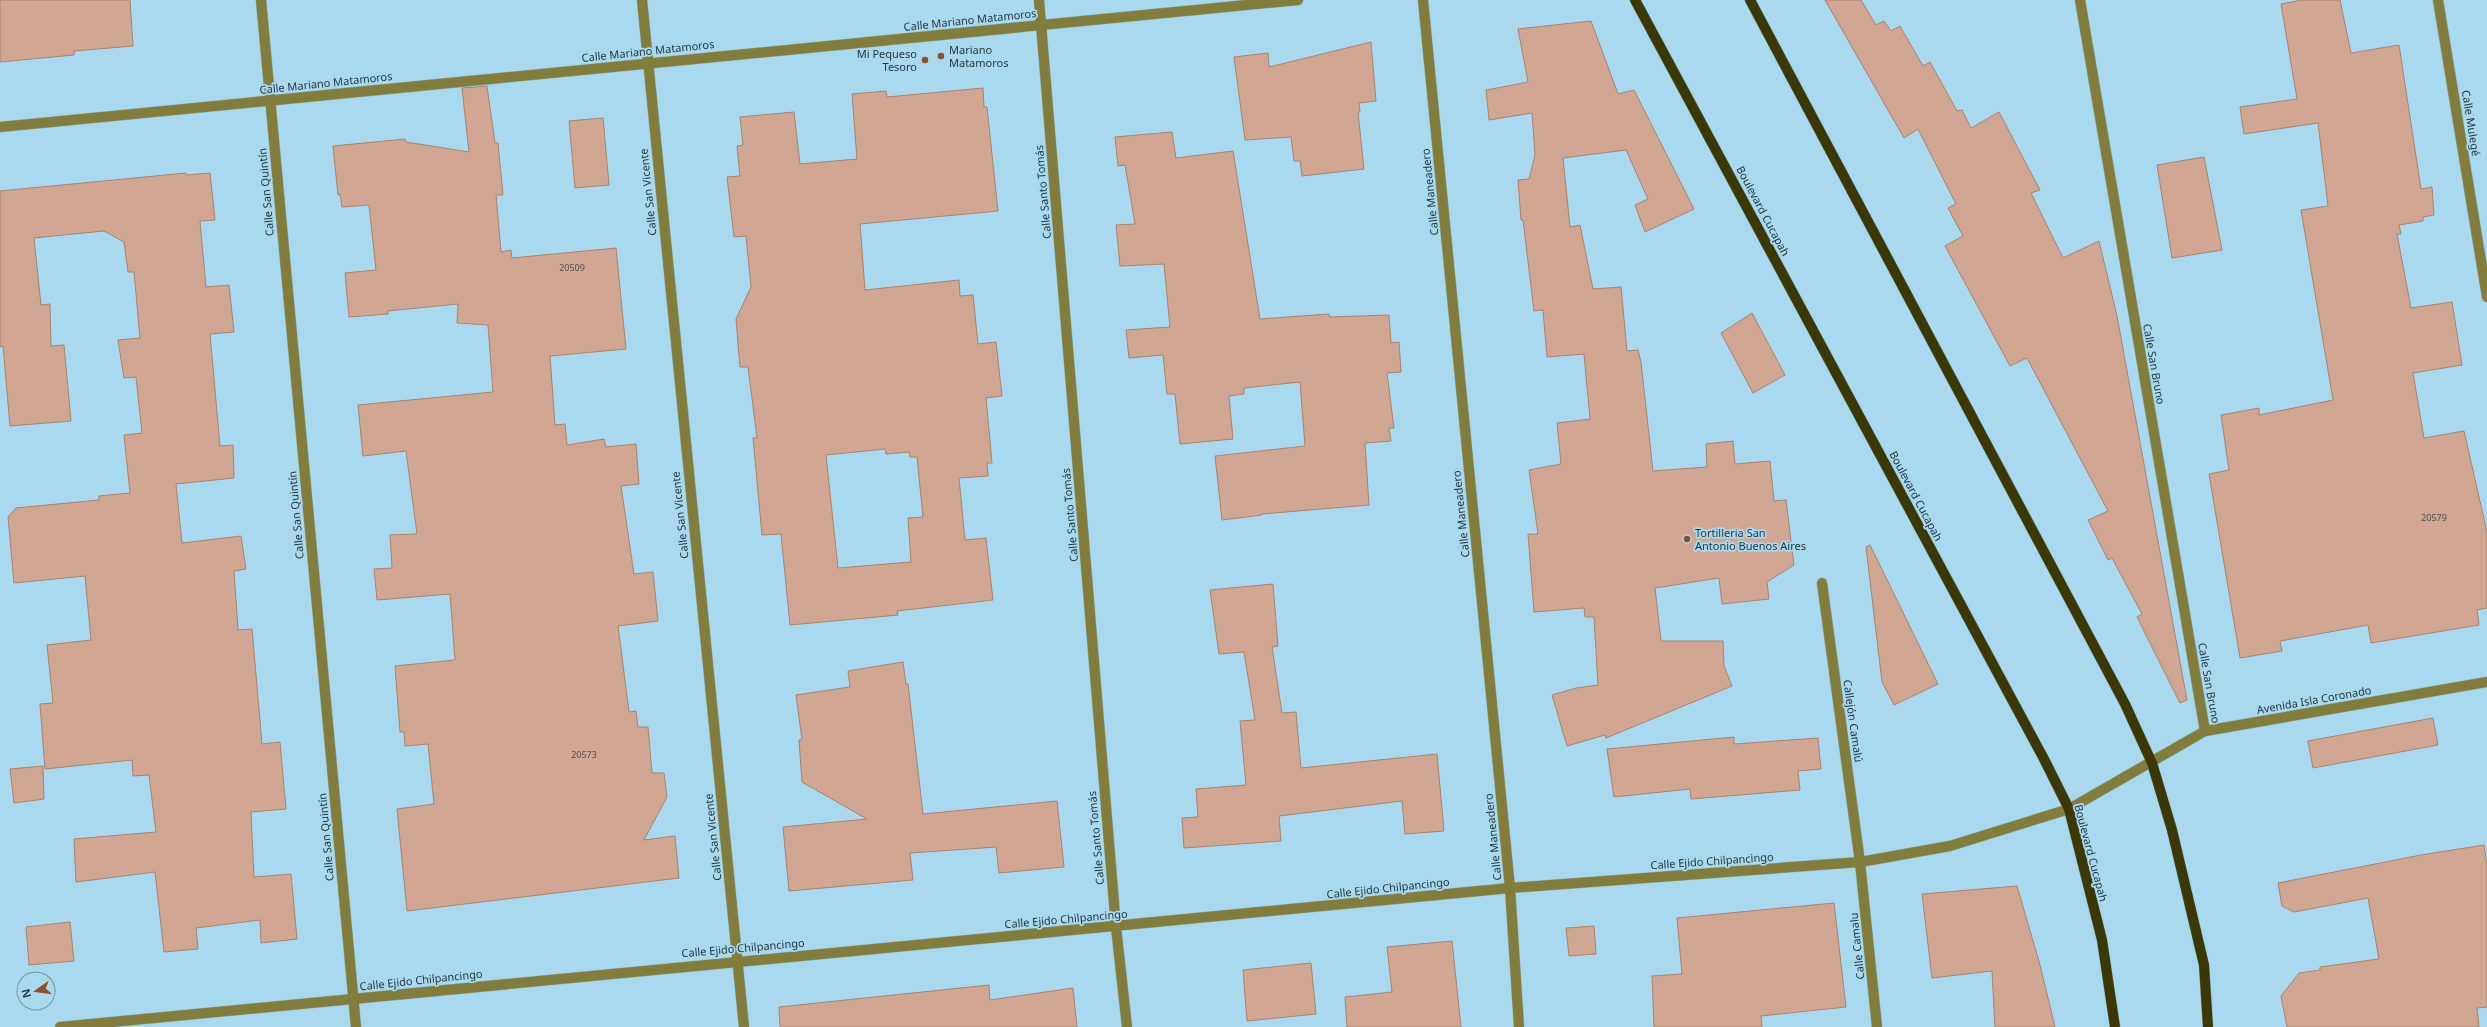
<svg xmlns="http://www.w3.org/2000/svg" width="2487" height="1027" font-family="'Noto Sans',sans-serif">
<rect width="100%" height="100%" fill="#a8d9ee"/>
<g fill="#d1a692" stroke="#ab826f" fill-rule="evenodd">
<polygon points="0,0 130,0 133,46 74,51 74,55 0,62"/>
<polygon points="1825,0 1861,0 1876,25 1884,21 1891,31 1900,26 1923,66 1930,62 1957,111 1962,110 1971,128 1999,112 2040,190 2031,193 2063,258 2099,241 2117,316 2187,700 2180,703 2137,617 2142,614 2112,558 2108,560 2088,520 2108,511 2027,358 2010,366 1945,246 1963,236 1948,208 1956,204 1918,129 1904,138"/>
<polygon points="2302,0 2340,0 2351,53 2399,45 2421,189 2432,187 2434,215 2423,217 2423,221 2399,225 2401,234 2397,234 2411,308 2452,302 2462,365 2413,373 2424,438 2464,431 2487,532 2487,608 2477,610 2479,625 2371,643 2368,625 2280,641 2282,651 2240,658 2209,474 2229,470 2221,415 2259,408 2259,415 2333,400 2301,210 2328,206 2318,123 2244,134 2240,107 2297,99 2281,4"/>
<polygon points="1591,21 1618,94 1634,90 1694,209 1645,232 1635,205 1648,199 1626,150 1563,158 1570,227 1580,225 1593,289 1621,287 1627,351 1638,350 1641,362 1653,471 1707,467 1706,444 1733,441 1735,464 1770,461 1774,501 1786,500 1794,565 1767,582 1769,599 1722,604 1719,578 1655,588 1661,641 1723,641 1724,666 1732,686 1606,738 1605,735 1567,746 1552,695 1576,688 1598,685 1594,617 1585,617 1584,608 1534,612 1528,534 1538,534 1529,470 1561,464 1557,423 1590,419 1584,354 1547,357 1543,310 1534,311 1523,220 1521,220 1518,180 1529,179 1535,155 1532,113 1489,120 1486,90 1528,82 1518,29"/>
<polygon points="1371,42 1376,101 1359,103 1360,112 1358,112 1364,169 1302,176 1300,161 1294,161 1291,137 1245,140 1234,57 1268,53 1269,67"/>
<polygon points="487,86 495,143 498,143 503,195 496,195 501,252 511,250 512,258 616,248 626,349 550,356 555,425 565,424 567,445 604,439 606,447 636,444 639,484 621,486 634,574 653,572 658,621 618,626 629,712 636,711 638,727 648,727 652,773 664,773 667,797 644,840 675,836 679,878 407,911 397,809 434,804 428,744 405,746 404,732 400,732 395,666 455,660 450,594 377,600 374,569 392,568 390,535 417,534 406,451 363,456 358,405 493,392 488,325 457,323 458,304 388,311 388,314 349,317 345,273 376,270 369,205 342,207 340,194 338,195 333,146 405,139 406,142 469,152 462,88"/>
<path d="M983 88 984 107H987L998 211 860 224 865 290 959 280 960 296 973 295 978 344 996 342 1002 396 986 398 992 463H987L988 476 959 478 965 540 986 538 993 600 897 611 898 615 790 625 781 534 762 535 753 438H757L748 367H740L736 319 751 287 746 236 734 237 727 177 740 176 737 146 743 145 740 117 794 112 800 164 857 159 852 94 886 91 887 97ZM885 449 886 454 909 452 910 457H917L923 517 908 518 911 562 838 568 826 455Z"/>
<polygon points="603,118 609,185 575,188 569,121"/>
<polygon points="1172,132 1176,158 1233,151 1260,319 1329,314 1330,317 1389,315 1391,343 1399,342 1401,372 1387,373 1394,428 1389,428 1391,441 1365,443 1369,505 1262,514 1262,515 1222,520 1215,456 1305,446 1300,382 1244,388 1244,394 1229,396 1233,439 1180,444 1175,394 1167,394 1163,355 1129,358 1126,330 1170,327 1164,264 1120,266 1116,225 1135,224 1125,165 1118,166 1115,137"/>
<polygon points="2204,157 2222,250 2172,258 2157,165"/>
<polygon points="186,173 186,175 210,173 215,220 200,221 206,287 229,285 234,332 210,334 220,446 233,445 234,478 176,484 182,543 241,536 246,569 234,571 238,630 252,629 262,744 280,742 286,809 251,812 254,877 291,874 297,939 261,943 260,920 196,928 198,949 164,952 155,872 76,882 74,839 156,832 149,775 133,776 132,760 45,769 40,704 53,703 47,645 91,640 85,576 14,583 8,517 16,508 99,500 99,496 130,493 124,435 142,433 136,377 124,378 118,340 140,338 134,272 128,272 124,242 104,231 34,238 41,305 50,304 51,346 64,345 71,421 10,426 3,346 0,347 0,191"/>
<polygon points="1752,313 1785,375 1753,393 1721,333"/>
<polygon points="1870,545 1938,684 1894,705 1882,682 1866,547"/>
<polygon points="1273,584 1278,646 1272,647 1282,713 1296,712 1301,768 1437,754 1444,831 1405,834 1402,801 1279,816 1281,841 1184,848 1182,818 1198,817 1196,789 1246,785 1240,721 1255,720 1244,652 1219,654 1210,590"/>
<polygon points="903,662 906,684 908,684 923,814 1057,801 1064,867 999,873 996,847 910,853 913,880 789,891 783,827 867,819 802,782 799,740 802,739 796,695 850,687 848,671"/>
<polygon points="2433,718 2438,745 2313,768 2308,741"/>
<polygon points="1734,737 1734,744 1818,738 1821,769 1798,771 1800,790 1691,799 1690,789 1614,797 1607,749"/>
<polygon points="43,766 44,799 14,803 10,769"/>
<polygon points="2484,845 2487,865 2487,1007 2477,1008 2479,1027 2287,1027 2281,996 2299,973 2320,970 2320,967 2379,959 2368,898 2294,912 2282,906 2278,883 2421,855"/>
<polygon points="2017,886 2040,965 2055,1027 1995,1027 1992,971 1932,978 1922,894"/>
<polygon points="1834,903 1846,1007 1761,1016 1762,1027 1654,1027 1652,976 1682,974 1677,918"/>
<polygon points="70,922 74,961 29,965 26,927"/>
<polygon points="1594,926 1596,954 1569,956 1566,928"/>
<polygon points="1452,941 1461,1027 1347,1027 1345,997 1392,992 1387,947"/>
<polygon points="1311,963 1316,1014 1247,1021 1243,970"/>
<polygon points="989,985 990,1000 1073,988 1077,1027 780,1027 779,1007"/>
</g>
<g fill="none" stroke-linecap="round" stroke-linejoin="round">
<defs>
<g id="minor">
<polyline points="261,0 356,1027"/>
<polyline points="642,0 744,1027"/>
<polyline points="1039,0 1116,927 1127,1027"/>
<polyline points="1423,0 1510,888 1519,1027"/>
<polyline points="2080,0 2205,731"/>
<polyline points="2438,0 2487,297"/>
<polyline points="0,127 1298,0"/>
<polyline points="1822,583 1860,862 1877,1027"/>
<polyline points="60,1027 1510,888 1860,862 1950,846 2069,809 2205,731 2487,682"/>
</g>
<g id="major">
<polyline points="1635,0 2044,759 2069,809 2102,940 2115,1027"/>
<polyline points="1750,0 2125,704 2152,763 2172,830 2204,965 2208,1027"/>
</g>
</defs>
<use href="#minor" stroke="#8bb6c8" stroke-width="11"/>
<use href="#major" stroke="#8bb6c8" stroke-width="11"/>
<use href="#minor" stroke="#827d3b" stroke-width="10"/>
<use href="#major" stroke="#3c3806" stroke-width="10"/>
</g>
<g fill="#934b28" stroke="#a8d9ee" stroke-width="1.5">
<circle cx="941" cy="56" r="4"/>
<circle cx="925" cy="60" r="4"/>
<circle cx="1687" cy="539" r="4"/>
</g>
<g text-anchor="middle" stroke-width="3.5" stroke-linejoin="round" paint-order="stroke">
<g font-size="9" fill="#4f5454">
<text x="572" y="271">20509</text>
<text x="2434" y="521">20579</text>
<text x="584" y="758">20573</text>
</g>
<g font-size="11" fill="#243840" stroke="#a8d9ee">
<text transform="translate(970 20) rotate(-6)" y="4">Calle Mariano Matamoros</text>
<text transform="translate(648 51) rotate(-6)" y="4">Calle Mariano Matamoros</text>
<text transform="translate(326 83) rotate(-6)" y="4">Calle Mariano Matamoros</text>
<text transform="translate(2471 123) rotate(81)" y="4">Calle Mulegé</text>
<text transform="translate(266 192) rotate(-95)" y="4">Calle San Quintín</text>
<text transform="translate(648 192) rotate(-96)" y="4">Calle San Vicente</text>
<text transform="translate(1043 192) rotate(-95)" y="4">Calle Santo Tomás</text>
<text transform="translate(1430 192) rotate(-96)" y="4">Calle Maneadero</text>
<text transform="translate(1763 211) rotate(62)" y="4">Boulevard Cucapah</text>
<text transform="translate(2154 364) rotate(80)" y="4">Calle San Bruno</text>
<text transform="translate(1916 496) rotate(62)" y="4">Boulevard Cucapah</text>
<text transform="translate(1461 514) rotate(-96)" y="4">Calle Maneadero</text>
<text transform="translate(296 515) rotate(-95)" y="4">Calle San Quintín</text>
<text transform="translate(680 515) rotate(-96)" y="4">Calle San Vicente</text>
<text transform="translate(1070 515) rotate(-95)" y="4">Calle Santo Tomás</text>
<text transform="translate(2209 683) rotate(80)" y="4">Calle San Bruno</text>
<text transform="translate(2314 700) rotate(-10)" y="4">Avenida Isla Coronado</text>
<text transform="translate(1853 721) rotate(82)" y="4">Callejón Camalú</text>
<text transform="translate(326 837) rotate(-95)" y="4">Calle San Quintín</text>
<text transform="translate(713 837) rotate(-96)" y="4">Calle San Vicente</text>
<text transform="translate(1493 837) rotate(-96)" y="4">Calle Maneadero</text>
<text transform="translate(1096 838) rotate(-95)" y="4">Calle Santo Tomás</text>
<text transform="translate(2091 853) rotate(75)" y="4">Boulevard Cucapah</text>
<text transform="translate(1712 861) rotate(-4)" y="4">Calle Ejido Chilpancingo</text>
<text transform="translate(1388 888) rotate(-6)" y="4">Calle Ejido Chilpancingo</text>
<text transform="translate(1066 919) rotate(-5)" y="4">Calle Ejido Chilpancingo</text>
<text transform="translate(1857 946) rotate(-96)" y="4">Calle Camalu</text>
<text transform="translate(743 948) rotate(-5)" y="4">Calle Ejido Chilpancingo</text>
<text transform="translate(421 980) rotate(-6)" y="4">Calle Ejido Chilpancingo</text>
</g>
<g font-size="11" fill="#243840" stroke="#a8d9ee" text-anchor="start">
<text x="949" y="54">Mariano<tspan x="949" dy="13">Matamoros</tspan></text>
<text x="917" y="58" text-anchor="end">Mi Pequeso<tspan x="917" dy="13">Tesoro</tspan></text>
<text x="1695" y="537">Tortilleria San<tspan x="1695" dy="13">Antonio Buenos Aires</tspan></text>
</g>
</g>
<g transform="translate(36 991) rotate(256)"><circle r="19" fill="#a8d9ee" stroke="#7399a8"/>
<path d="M0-3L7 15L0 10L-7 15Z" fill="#934b28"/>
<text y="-6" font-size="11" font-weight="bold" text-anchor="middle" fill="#243840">N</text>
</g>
</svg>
